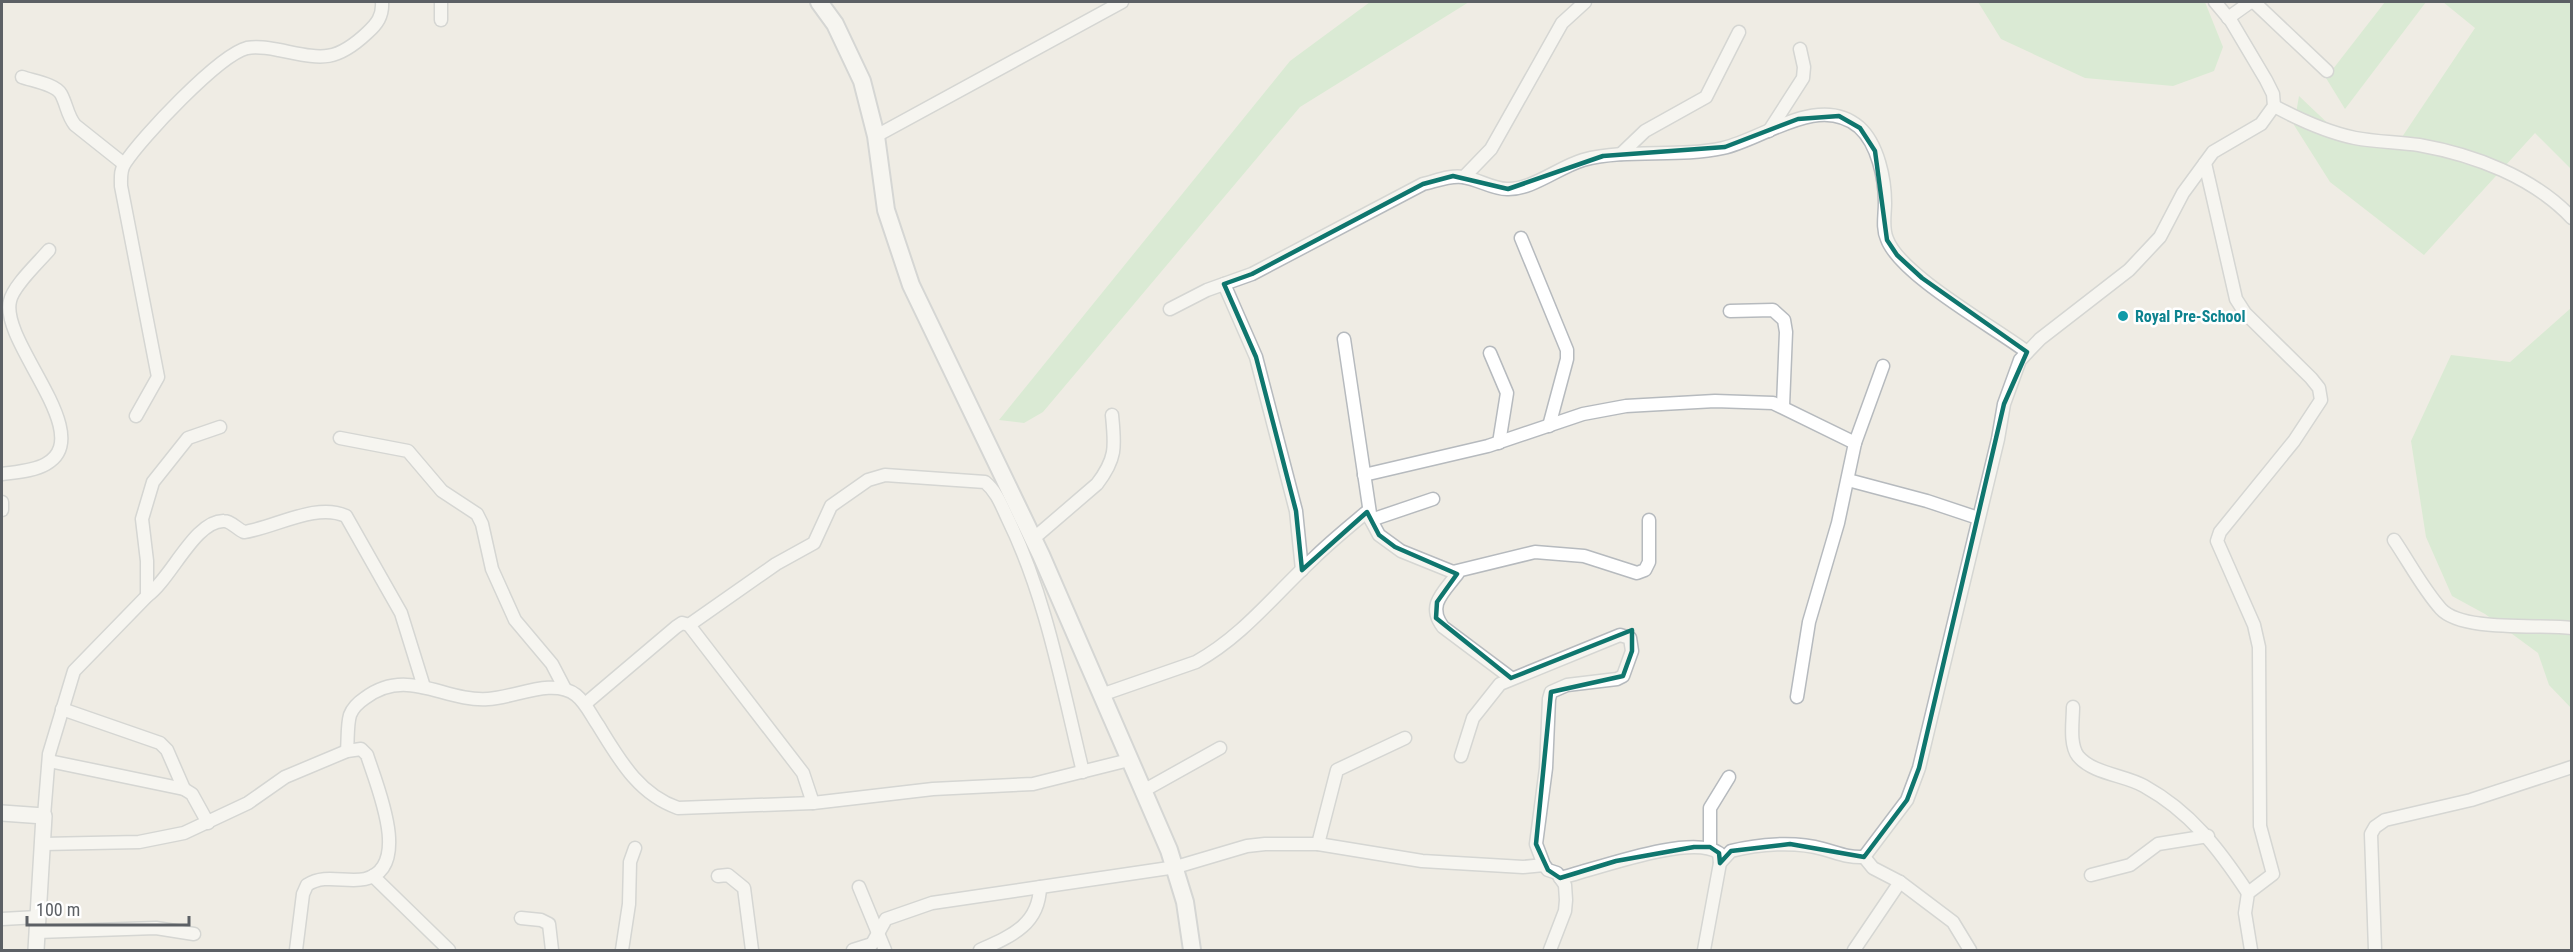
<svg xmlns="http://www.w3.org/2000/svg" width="2573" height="952" font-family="'Roboto Condensed',sans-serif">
<rect width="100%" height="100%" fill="#efece4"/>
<g fill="#c1e7c0">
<polygon points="1370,2 1469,2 1300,107 1043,412 1024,423 999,420 1290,61"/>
<polygon points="1978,2 2205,2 2223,47 2214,71 2173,86 2085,78 2001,39"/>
<polygon points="2385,2 2426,2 2345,109 2326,78"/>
<polygon points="2443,2 2571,2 2571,169 2535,133 2424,255 2330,182 2294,125 2299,96 2337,132 2396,146 2475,28"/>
<polygon points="2571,308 2571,708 2549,685 2538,653 2485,614 2452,596 2426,537 2411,441 2451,355 2510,362"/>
</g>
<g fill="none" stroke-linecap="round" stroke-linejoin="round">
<defs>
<g id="minor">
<polyline points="2228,18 2249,3 2254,2 2327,71"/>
<polyline points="441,20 441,2"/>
<path d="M22 77C33 81 55 84 61 94 67 105 67 115 75 125L124 164"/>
<path d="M2274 106C2300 120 2326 132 2355 138 2376 142 2398 142 2419 145 2475 155 2533 177 2572 218"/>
<polyline points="1769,131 1803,78 1804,67 1800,49"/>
<polyline points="876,136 1122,2"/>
<polyline points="1621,154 1645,131 1706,97 1739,32"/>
<polyline points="2205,163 2236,299 2245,313 2311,378 2319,388 2321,400 2294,441 2220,532 2217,541 2254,625 2259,647 2260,826 2273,874 2248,893 2245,913 2251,950"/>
<polyline points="1464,177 1491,149 1562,23 1585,2"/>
<polyline points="1521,238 1567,350 1567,359 1549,426"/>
<polyline points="1224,284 1256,357 1296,511 1302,570"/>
<path d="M1170 309 1207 290 1252 274 1423 184C1436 181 1450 175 1463 177 1478 179 1492 189 1507 189 1532 190 1559 167 1583 160 1629 148 1677 158 1723 148 1764 139 1819 93 1859 127 1878 144 1885 179 1885 203 1885 215 1882 228 1887 239 1900 275 1994 327 2027 352"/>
<polyline points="1730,311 1773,310 1784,320 1786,332 1783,406"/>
<polyline points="1344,339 1371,520 1379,535 1401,551 1453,572 1535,552 1584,556 1637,573 1645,570 1649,562 1649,520"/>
<polyline points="1490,353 1507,393 1499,443"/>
<path d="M136 416 158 377 121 186C121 178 120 170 125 163 141 138 219 55 247 48 258 46 268 48 279 50 320 58 334 64 367 33 377 24 383 16 382 2"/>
<polyline points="340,438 408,451 442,491 477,514 482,524 492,569 515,620 552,664 565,689"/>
<path d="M2 474C16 472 34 471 46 464 98 435 0 343 10 301 13 286 38 263 49 250"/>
<polyline points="1364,475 1488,446 1583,414 1626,406 1715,401 1773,403 1855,443"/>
<polyline points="1848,480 1927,501 1978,518"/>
<polyline points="2,502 2,510"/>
<polyline points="1371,520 1433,499"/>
<path d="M1033 539 1097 484C1117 458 1115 446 1112 415"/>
<path d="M2394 540C2409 562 2423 589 2441 609 2462 632 2539 624 2572 628"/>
<path d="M1458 573C1444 592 1426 605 1443 627L1511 678"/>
<polyline points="147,596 147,561 142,519 153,482 188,438 220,427"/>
<path d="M689 625 776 564 814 543 831 506 868 480 885 475 985 482C996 491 1001 504 1007 517 1046 596 1062 686 1083 772"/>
<path d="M1101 695 1196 662C1243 636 1274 595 1313 559 1330 542 1350 526 1369 510"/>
<polyline points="1797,697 1809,622 1838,523 1855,443 1883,366"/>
<polyline points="585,704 676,627 682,623 689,625 803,773 813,803"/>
<path d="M2073 707C2073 721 2069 744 2078 756 2093 774 2125 775 2144 786 2191 812 2219 849 2248 893"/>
<polyline points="62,709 160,743 167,750 184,789"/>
<path d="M347 751C348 740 347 725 350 715 353 707 359 702 365 698 407 666 444 702 488 699 514 698 553 677 576 695 586 703 591 715 598 725 619 759 638 794 678 808L813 803 933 789 1033 784 1129 760"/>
<polyline points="1461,756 1473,718 1500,684 1620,635 1630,638 1632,651 1623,676 1617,679 1567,685 1551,692 1549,699 1546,768 1536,844 1544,865 1548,870 1557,873 1565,885 1566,900 1565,911 1550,950"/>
<polyline points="49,761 184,789 192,794 208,823"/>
<polyline points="1143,791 1220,748"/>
<path d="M44 816 49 754 74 671 147 596C171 579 195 520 224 521 231 521 237 529 244 532 274 528 316 502 346 516L401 613 424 687"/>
<path d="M43 844 139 842 184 833 248 803 285 777 347 751 361 749 367 755C376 784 413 868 365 879 346 883 325 873 307 885L303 894 296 950"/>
<polyline points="1318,844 1337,770 1405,738"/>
<polyline points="1710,847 1710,808 1729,777"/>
<polyline points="2091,875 2130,865 2158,844 2208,836"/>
<polyline points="373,876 449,950"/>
<polyline points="718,876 728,875 744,888 752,950"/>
<path d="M1560 878C1594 870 1691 833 1719 853L1720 863"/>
<polyline points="859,887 885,950"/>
<polyline points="521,918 541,920 549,924 552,950"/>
<polyline points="2,919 38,917"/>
<polyline points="37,932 156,928 194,934"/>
<polyline points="622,950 629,904 630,862 635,848"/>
<polyline points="853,950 872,944 886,919 932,903 1176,867 1247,846 1265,844 1318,844 1422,861 1523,867 1544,865"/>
<path d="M980 950C1011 936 1039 925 1040 887"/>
<path d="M1704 950 1720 863 1731 851C1759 844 1795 841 1823 849 1838 853 1848 858 1864 857"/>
<polyline points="1854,950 1900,882"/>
<polyline points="1970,950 1953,922 1900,882 1873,868 1864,857 1907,800 1919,768 1998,439 2004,404 2020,360 2040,339 2129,270 2160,237 2183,193 2213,152 2261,124 2274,106 2273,94 2266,80 2231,21 2215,2"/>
<polyline points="2375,950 2371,834 2375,827 2385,820 2471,800 2572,767"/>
</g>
<polyline id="tertiary" points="2,813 44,816 36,950"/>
<polyline id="secondary" points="819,2 835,24 862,81 876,136 886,210 911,285 1041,555 1169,850 1185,902 1192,950"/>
</defs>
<use href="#minor" stroke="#b6babe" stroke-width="15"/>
<use href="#tertiary" stroke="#b6babe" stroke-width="18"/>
<use href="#secondary" stroke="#b7bbc0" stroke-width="20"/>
<use href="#minor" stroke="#fff" stroke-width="12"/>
<use href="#tertiary" stroke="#fff" stroke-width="15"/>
<use href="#secondary" stroke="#fff" stroke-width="16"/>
</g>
<path d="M0 0H2573V952H0ZM1839 116 1860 128 1875 151 1887 240 1897 255 1922 278 2027 352 2004 404 1919 768 1907 800 1864 857 1790 844 1731 851 1720 863 1719 853 1710 847H1694L1616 861 1560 878 1548 870 1536 844 1551 692 1623 676 1632 651V630L1511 678 1436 618 1437 602 1457 574 1395 547 1379 535 1367 512 1302 570 1296 511 1256 357 1224 284 1252 274 1423 184 1453 176 1508 189 1603 156 1725 147 1798 119Z" fill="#efece4" fill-opacity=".55" fill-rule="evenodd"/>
<path fill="none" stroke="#0f766e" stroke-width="4.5" stroke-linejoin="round" d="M1839 116 1860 128 1875 151 1887 240 1897 255 1922 278 2027 352 2004 404 1919 768 1907 800 1864 857 1790 844 1731 851 1720 863 1719 853 1710 847H1694L1616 861 1560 878 1548 870 1536 844 1551 692 1623 676 1632 651V630L1511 678 1436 618 1437 602 1457 574 1395 547 1379 535 1367 512 1302 570 1296 511 1256 357 1224 284 1252 274 1423 184 1453 176 1508 189 1603 156 1725 147 1798 119Z"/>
<circle fill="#0f9aa8" stroke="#fff" stroke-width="2" cx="2123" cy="316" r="6"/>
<g text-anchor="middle" stroke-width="5" stroke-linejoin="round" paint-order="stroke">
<g font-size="16" font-weight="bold" fill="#0d838f" stroke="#fff" text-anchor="start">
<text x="2135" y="322">Royal Pre-School</text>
</g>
</g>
<rect width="2573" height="952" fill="none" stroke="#5c6065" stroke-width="6"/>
<path d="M27 916v9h162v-9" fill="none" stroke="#5c6065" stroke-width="3"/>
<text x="36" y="916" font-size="18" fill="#5c6065" stroke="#ffffff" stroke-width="4.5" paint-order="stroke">100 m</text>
</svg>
